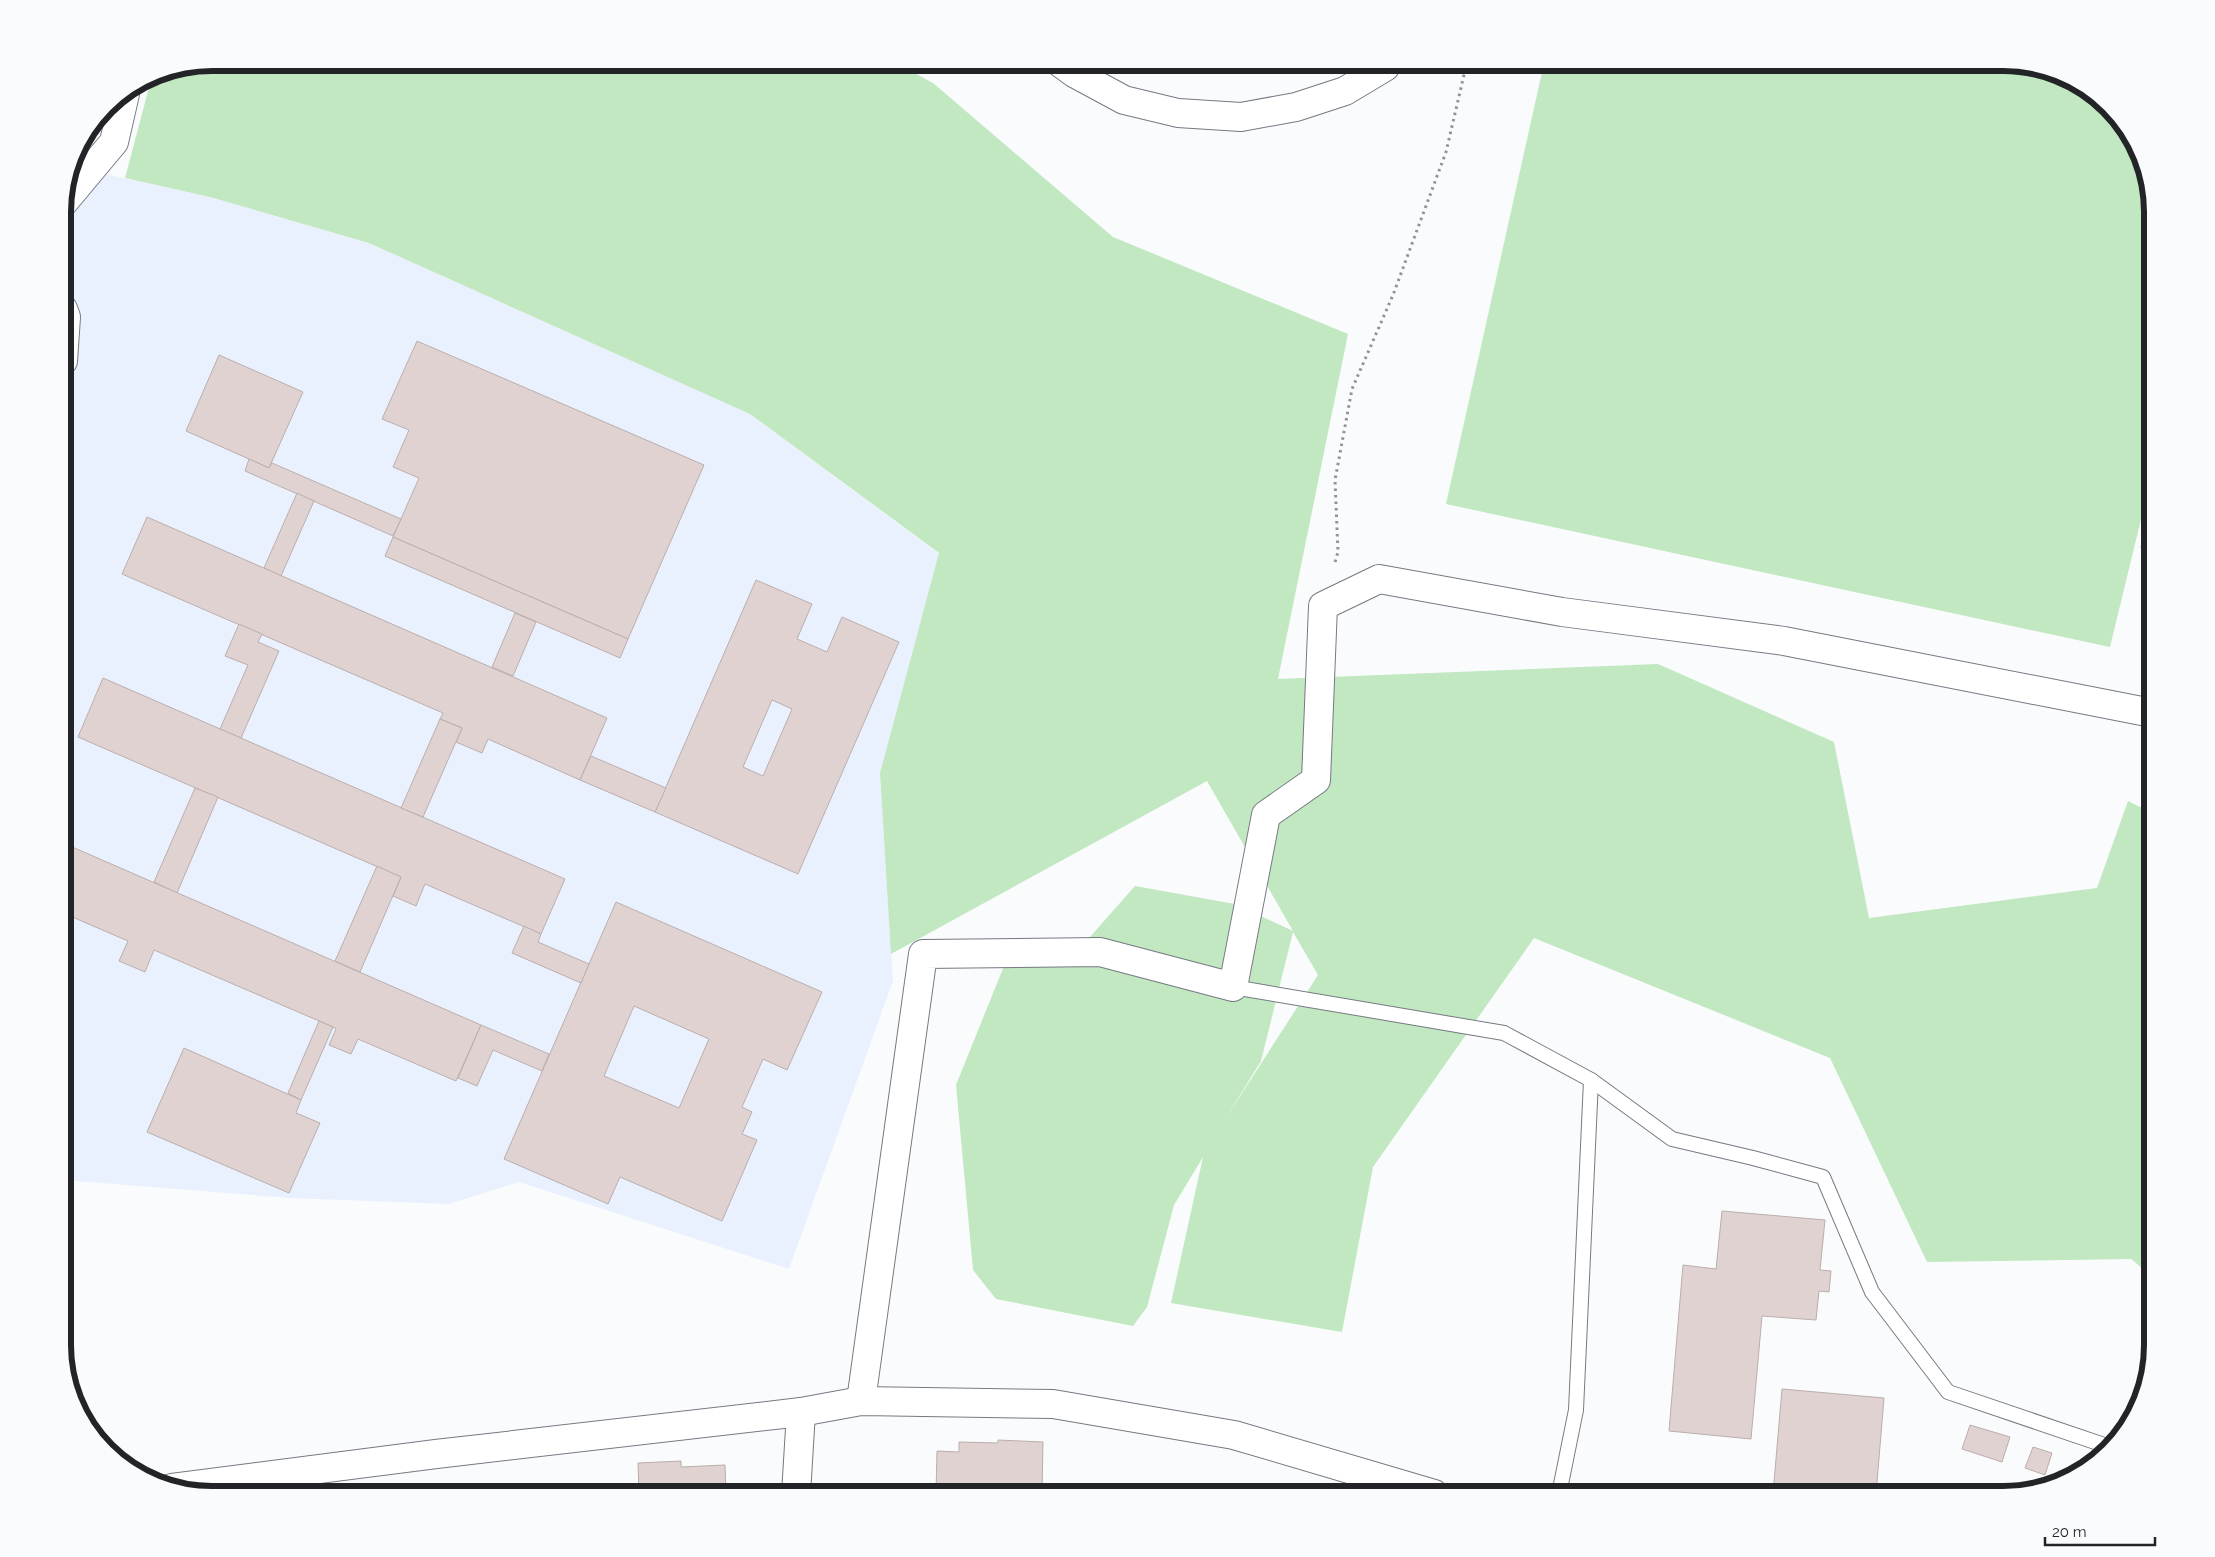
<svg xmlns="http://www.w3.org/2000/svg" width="2215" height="1557" font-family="Raleway,sans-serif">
<rect width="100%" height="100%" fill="#fafbfd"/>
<polygon fill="#eaf1fe" points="82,169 210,197 369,243 750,414 939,554 880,773 893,981 789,1269 519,1182 449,1204 289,1198 63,1180 63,203"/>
<g fill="#c1e8c0" fill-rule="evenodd">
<path d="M213 63H896L933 83 1113 237 1348 334 1278 679 1658 664 1834 742 1869 918 2097 888 2128 801 2152 813V1276L2131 1259 1927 1262 1830 1058 1534 938 1373 1167 1342 1332 1171 1303 1203 1157 1174 1205 1147 1307 1133 1326 996 1299 973 1270 956 1085 1008 956 1061 957 1089 938 1135 886 1235 904 1293 931 1207 781 891 954 880 773 939 553 750 414 369 243 210 197 125 178 152 76ZM1293 932 1318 975 1226 1118 1261 1061Z"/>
<polygon points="1544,63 2002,63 2050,70 2086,88 2133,138 2152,212 2152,474 2110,647 1446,504"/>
<polygon points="2152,497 2152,551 2140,548"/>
</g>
<g fill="#dfd2d0" stroke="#bbaeac" fill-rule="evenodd">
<polygon points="417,341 704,465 628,639 393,537 419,478 393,467 409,430 382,419"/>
<polygon points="219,355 303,392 269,468 186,431"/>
<polygon points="249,459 269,468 272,463 401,519 393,536 245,471"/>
<polygon points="297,493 314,501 281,576 264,568"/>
<polygon points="147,517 607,718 580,780 488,739 482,753 456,742 462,728 440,719 443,713 122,574"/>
<polygon points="393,537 628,639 620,658 385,556"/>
<path d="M756 580 812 604 797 639 827 652 842 617 899 642 798 874 655 812ZM772 700 792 709 763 776 743 767Z"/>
<polygon points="515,613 536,622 513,676 492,667"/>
<polygon points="239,624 262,634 258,642 279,651 241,738 220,729 248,665 225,656"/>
<polygon points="103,678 565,879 541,934 425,884 416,906 393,896 401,877 78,737"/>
<polygon points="440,719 462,728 423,817 401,808"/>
<polygon points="591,756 666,788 655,812 580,780"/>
<polygon points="195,788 218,797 177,893 154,882"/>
<polygon points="63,843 481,1025 456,1081 358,1039 351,1054 329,1045 336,1029 333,1027 154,950 145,972 119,961 128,941 63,913"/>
<polygon points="377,866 401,877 360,972 335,961"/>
<path d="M616 902 822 992 787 1070 763 1059 742 1107 752 1112 742 1134 757 1140 722 1221 620 1177 608 1204 504 1159ZM634 1006 709 1039 679 1108 604 1076Z"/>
<polygon points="524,926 541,934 538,942 589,964 581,983 512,953"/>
<polygon points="319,1021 333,1027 301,1100 288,1093"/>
<polygon points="481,1025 549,1054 542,1071 493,1050 477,1086 458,1078"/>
<polygon points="184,1048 301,1100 296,1113 320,1123 289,1193 147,1132"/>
<polygon points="1722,1211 1825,1220 1820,1270 1831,1271 1829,1292 1819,1291 1816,1320 1762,1316 1751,1439 1669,1431 1683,1265 1716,1269"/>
<polygon points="1782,1389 1884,1398 1876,1494 1773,1494"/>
<polygon points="1970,1425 2010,1437 2002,1462 1962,1449"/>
<polygon points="998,1440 1043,1442 1042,1494 936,1494 937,1451 959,1452 959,1442 998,1443"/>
<polygon points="2033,1447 2052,1453 2045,1475 2025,1468"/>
<polygon points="681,1461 681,1467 725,1465 726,1494 639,1494 638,1463"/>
<polygon points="1309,1489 1340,1494 1308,1494"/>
</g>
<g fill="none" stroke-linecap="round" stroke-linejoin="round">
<defs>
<g id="service">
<polyline points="1233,987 1504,1033 1591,1080 1576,1410 1559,1494"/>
<polyline points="1591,1080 1672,1139 1753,1158 1823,1177 1872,1292 1948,1392 2107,1446"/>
</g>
<g id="minor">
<polyline points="1059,62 1074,73 1124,100 1178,113 1241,117 1296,107 1345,91 1385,67 1386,62"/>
<polyline points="63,203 114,142 125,94"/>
<polyline points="63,309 66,317 63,361"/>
<polyline points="861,1401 923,954 1100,952 1233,987 1266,815 1316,780 1323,606 1379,579 1562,612 1784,641 2152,713"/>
<polyline points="172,1488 436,1454 801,1412 861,1401 1053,1404 1234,1435 1434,1494"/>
<polyline points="796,1494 801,1412"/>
</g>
</defs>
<use href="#service" stroke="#757982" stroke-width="16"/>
<use href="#minor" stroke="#757982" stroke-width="30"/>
<polyline stroke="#929396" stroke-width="3" stroke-dasharray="2.5 4" stroke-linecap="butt" points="1335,562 1338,552 1335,480 1352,389 1393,295 1446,152 1467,62"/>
<use href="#service" stroke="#fff" stroke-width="14"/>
<use href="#minor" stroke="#fff" stroke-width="28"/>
</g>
<path d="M0 0H2215V1557H0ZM212 71H2003A141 141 0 0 1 2144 212V1345A141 141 0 0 1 2003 1486H212A141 141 0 0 1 71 1345V212A141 141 0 0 1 212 71Z" fill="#fafbfd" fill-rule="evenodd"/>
<path fill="none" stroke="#232428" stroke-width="6" d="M212 71H2003A141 141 0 0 1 2144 212V1345A141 141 0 0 1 2003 1486H212A141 141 0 0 1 71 1345V212A141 141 0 0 1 212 71Z"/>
<path d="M2045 1537v8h110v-8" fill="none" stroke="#232428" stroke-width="2.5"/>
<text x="2052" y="1537" font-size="15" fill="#232428" stroke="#fafbfd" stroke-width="4" paint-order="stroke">20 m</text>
</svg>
